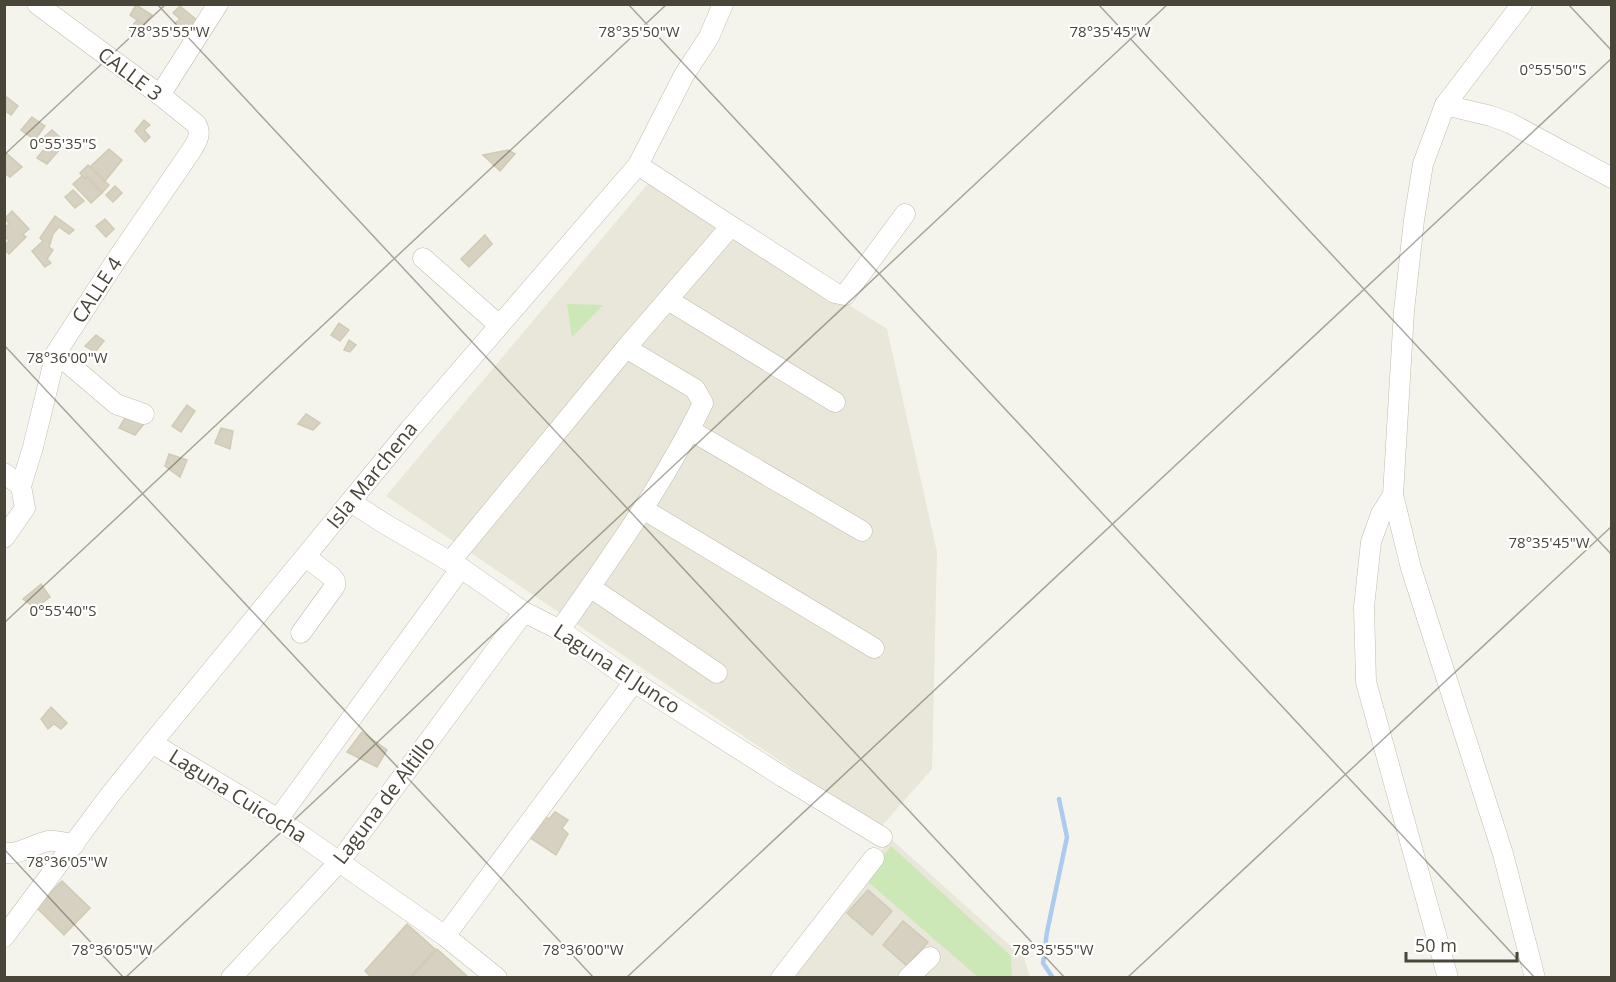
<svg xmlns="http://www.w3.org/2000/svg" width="1616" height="982" font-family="'Open Sans',sans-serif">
<rect width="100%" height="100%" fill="#f5f4ec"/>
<g fill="#e9e6da">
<polygon points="651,180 887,329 937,552 932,769 880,828 386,496"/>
<polygon points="891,839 1024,958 1030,977 781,978"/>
</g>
<g fill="#cce8b7">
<polygon points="567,304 603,305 572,337"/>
<polygon points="891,846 1011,956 1012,977 978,977 866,880"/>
</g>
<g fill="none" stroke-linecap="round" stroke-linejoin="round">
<polyline stroke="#abcbef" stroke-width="4.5" points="1053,978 1043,963 1047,932 1067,837 1059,799"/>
</g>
<g fill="#d7d1c1" stroke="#d1cab5" stroke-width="1.5">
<polygon points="136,5 152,15 144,25 130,15"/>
<polygon points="180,6 198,21 188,32 175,23 180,19 173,13"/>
<polygon points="137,20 144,25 136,36 129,30"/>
<polygon points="4,95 18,106 11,115 4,110"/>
<polygon points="32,117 45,126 35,140 21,130"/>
<polygon points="144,120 150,125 144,130 150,137 145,142 135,131"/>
<polygon points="52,130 61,138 56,145 60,149 47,164 37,158 49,143 44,137"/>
<polygon points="109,149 122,160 105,181 90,167"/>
<polygon points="508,150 515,154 500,171 483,155"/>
<polygon points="4,151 22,167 10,177 4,173"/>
<polygon points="88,165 109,185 102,193 87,177 85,179 80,173"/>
<polygon points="82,176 85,179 87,177 102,193 91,203 73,184"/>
<polygon points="115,186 122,193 113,202 106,195"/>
<polygon points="73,190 84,201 75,208 65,197"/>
<polygon points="12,211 29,229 23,234 26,237 9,254 4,249 4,246 9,241 4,235 4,228 9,224 5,218"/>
<polygon points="55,216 74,230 69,234 59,227 53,234 49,247 53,250 47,259 51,263 45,267 32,251 43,241 40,238"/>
<polygon points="105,219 114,229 106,237 96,226"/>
<polygon points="485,235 492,244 469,267 461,259"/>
<polygon points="339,323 349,330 340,341 331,335"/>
<polygon points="96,335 104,341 95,352 85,346"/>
<polygon points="349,340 356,345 350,352 344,350"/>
<polygon points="187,405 195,411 181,432 172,426"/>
<polygon points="129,411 147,420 135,435 119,428"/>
<polygon points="306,414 320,423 313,430 298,424"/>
<polygon points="221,428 233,431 230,449 215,443"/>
<polygon points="169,454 187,460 180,477 165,466"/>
<polygon points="41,584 50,597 35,608 23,599"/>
<polygon points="51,707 67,723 61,729 54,724 48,729 41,719"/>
<polygon points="362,732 387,750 377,767 347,752"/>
<polygon points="555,812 568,820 562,828 568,834 556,855 529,837 543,815 549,819"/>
<polygon points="62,881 90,908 64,935 36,907"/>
<polygon points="868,890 892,911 872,935 847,913"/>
<polygon points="903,921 928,942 907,966 883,945"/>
<polygon points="407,924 435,949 410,978 372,978 365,971"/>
<polygon points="437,949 467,976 465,978 411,978"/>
</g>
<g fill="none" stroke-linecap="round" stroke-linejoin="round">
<defs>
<g id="minor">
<polyline points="160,95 218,4"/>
<polyline points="1445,105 1491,116 1510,123 1612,178"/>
<polyline points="638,165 731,226 835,293 845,295 905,214"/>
<polyline points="423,258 499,325"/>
<polyline points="668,300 835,402"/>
<polyline points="56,353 116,404 144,414"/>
<polyline points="690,430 862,531"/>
<polyline points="4,473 21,486"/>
<polyline points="1393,495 1411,568 1503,854 1535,978"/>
<polyline points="351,502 385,524 461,568 524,612 560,630 634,682 783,777 882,837"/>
<polyline points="643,509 874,648"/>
<path d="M4 538 25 508 21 486 33 447 56 353 117 259 189 154C195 145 203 135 196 124L160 95 37 4"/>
<polyline points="450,562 626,348 731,226"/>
<polyline points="590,587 717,673"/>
<path d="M560 630C611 557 664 484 703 403L695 389 626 348"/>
<polyline points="301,633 335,586 335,581 332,577 306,557"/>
<polyline points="152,743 278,819 445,936 497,978"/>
<polyline points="278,819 461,568"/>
<path d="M4 853C21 855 33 844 48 841 56 840 66 843 74 845"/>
<polyline points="445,936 634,682"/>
<polyline points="4,937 110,795 152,743 410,429 638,165 684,75 709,37 723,4"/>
<polyline points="231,978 340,861 524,612"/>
<polyline points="781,978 874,858"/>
<polyline points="908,978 930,957"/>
<polyline points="1448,978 1366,682 1364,607 1371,542 1381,514 1393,495 1404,311 1414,220 1423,164 1445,105 1522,4"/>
</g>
</defs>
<use href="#minor" stroke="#c1bdae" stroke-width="21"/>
<use href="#minor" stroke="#fff" stroke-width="20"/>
</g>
<path fill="none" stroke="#4a4539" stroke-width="1.5" stroke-opacity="0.45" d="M157 4 1065 978M628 4 1535 978M1098 4 1612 555M1568 4 1612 51M4 155 166 4M4 345 594 978M4 623 667 4M4 849 124 978M125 978 1168 4M626 978 1612 58M1127 978 1612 526"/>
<g text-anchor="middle" stroke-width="4.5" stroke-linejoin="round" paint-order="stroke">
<g font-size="20" fill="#4a4539" stroke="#fff">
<text transform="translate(130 74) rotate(37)" y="7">CALLE 3</text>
<text transform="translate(97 290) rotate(-57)" y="7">CALLE 4</text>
<text transform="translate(372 475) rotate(-51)" y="7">Isla Marchena</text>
<text transform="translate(617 669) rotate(33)" y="7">Laguna El Junco</text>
<text transform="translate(238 796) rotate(32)" y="7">Laguna Cuicocha</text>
<text transform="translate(384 800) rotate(-53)" y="7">Laguna de Altillo</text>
</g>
</g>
<g font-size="15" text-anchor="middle" fill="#4a4539" stroke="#fff" stroke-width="4.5" stroke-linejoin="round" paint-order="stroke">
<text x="169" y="37">78°35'55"W</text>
<text x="1110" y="37">78°35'45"W</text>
<text x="639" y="37">78°35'50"W</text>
<text x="1553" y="75">0°55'50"S</text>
<text x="63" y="149">0°55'35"S</text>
<text x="67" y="363">78°36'00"W</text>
<text x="1549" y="548">78°35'45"W</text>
<text x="63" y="616">0°55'40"S</text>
<text x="67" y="867">78°36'05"W</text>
<text x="112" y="955">78°36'05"W</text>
<text x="583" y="955">78°36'00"W</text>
<text x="1053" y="955">78°35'55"W</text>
</g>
<rect width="1616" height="982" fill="none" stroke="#4a4539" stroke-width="12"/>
<path d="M1406 952v9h111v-9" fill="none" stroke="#4a4539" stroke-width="3"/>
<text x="1415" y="952" font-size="18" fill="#4a4539" stroke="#ffffff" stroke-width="4.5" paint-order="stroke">50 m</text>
</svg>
